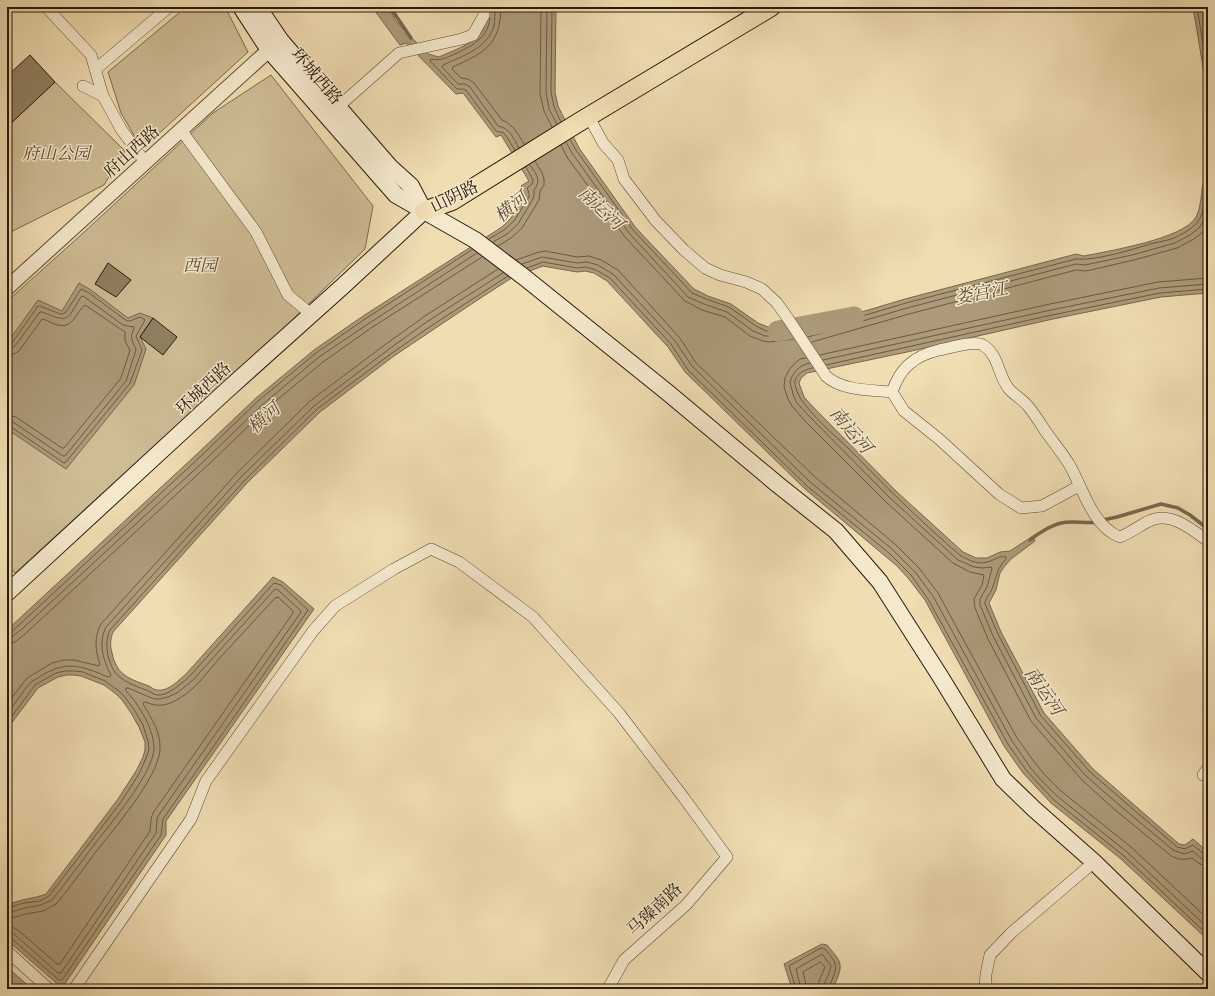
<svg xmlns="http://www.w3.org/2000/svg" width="1215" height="996" font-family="Cardo,'Noto Serif SC',serif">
<rect width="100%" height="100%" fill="#f0ddb2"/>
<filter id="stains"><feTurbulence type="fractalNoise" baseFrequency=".005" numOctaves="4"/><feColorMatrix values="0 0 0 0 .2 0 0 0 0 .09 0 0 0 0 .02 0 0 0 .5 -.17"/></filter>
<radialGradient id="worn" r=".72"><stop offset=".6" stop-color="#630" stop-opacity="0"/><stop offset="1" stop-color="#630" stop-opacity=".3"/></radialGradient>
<g fill="#cebc95" stroke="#7c6a4f">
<polygon points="186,7 225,7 248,52 142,149 121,113 108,72"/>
<polygon points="271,75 373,206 365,249 283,329 15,573 7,564 7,305 12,297 82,234 213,113"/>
<polygon points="55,82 125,151 104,185 7,234 7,127"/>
</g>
<g fill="#ac9a79" stroke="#78664c">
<path d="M372 7H388L396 21 407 33 428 54 439 57C455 49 481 43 485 23 486 18 486 12 486 7H556L555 92 558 106 579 148 636 228 694 289 708 296 731 304 758 323 768 327 804 323 808 328 905 299 1076 254 1084 256C1108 251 1184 239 1196 217 1200 209 1201 199 1202 190 1204 178 1206 166 1208 154V293L1161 297 1053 319 907 352 807 373 801 378 799 383 804 397 816 410 897 492 963 552 976 558H987L1000 552 1010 551 1033 536 1035 541 1011 559 1004 567 1000 573 996 590 989 603 1001 632 1044 713 1093 769 1179 844 1185 845 1193 839 1208 852V940L1121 859 1051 803 1023 773 1004 746 925 600 908 578 897 566 805 489 685 372 668 347 607 281 594 273 585 271 577 272 543 266 513 277 473 303 394 356 320 412 247 483 113 632C110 640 110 645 112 653 117 676 130 679 149 686 151 687 154 690 157 690 168 692 179 680 186 674L273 577 283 582 314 609 166 821V835L62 988 7 940V905C20 899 33 899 46 894L118 799 136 771 143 757 145 750V742L139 727 131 713 122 700 116 694 104 685 81 676 73 675H66L58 677 38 688 7 729V630L197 454 256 398 314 350 363 316 502 227 511 218 525 195 521 186 529 181 501 135 496 137 463 93 456 94 406 43 400 45Z"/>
<polygon points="1193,7 1208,7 1208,130 1205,79"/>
<polygon points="79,283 91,290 128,318 140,313 153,318 140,337 146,349 134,385 66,469 7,429 7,343 38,300 62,311"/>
<path d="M822 944 827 945C831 950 836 955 839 961 843 969 836 982 832 989H792L784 964 818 946Z"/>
<polygon points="7,967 32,989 7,989"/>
</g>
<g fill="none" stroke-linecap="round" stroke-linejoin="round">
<g stroke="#6a5a41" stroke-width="1">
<path d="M495 7C495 13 495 20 494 26 487 49 462 56 443 65L442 67 458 84H465L470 87 498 126C510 128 513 138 519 148"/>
<path d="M501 7C500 46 485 52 453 67L452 69 461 78 468 79 474 83 502 120C513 124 518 134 524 144"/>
<polyline points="541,7 540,94 544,111 552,127"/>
<polyline points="547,7 546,92 549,109 557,124"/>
<polyline points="552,7 551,92 554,107 561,122"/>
<polyline points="1197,7 1208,75"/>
<path d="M490 18C488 39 471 46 455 54 445 58 442 61 431 59L430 61 457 89H463L466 90 496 131 504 133 515 150"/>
<polyline points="570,140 576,150 633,230 692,293 706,299 729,307 756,326 766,331 787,329"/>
<polyline points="566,142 572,153 629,233 688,297 704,304 727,312 753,331 765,336 769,336 790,333"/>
<polyline points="561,145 567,157 625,237 685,301 702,310 725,317 750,336 763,341 769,342 794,339"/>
<polyline points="489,239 504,230 514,221 529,197 529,193 527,188 532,184 533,180 526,167"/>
<path d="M493 242 507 234 518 224 533 199 534 195V190C542 180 536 174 530 165"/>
<polyline points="498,246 511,238 522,228 539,200 540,191 544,185 544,179 542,173 535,161"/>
<polyline points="516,260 539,252 545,251 577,257 589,256 601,260 618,270 679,337 696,363 815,477 896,545 919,568 938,593 1017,738 1035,763 1045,775 1061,791 1131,847 1208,919"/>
<polyline points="522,264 542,257 577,263 587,262 598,265 614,275 675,341 692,366 810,482 892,549 915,572 933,596 1012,741 1030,767 1040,779 1057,796 1127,852 1208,928"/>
<polyline points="527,268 543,262 577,268 586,267 596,270 610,278 671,344 688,370 807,486 889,553 911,575 928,599 1008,744 1026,770 1037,782 1054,800 1124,856 1208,935"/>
<path d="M801 327 805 331 809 332 906 303 1076 259C1095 261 1131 250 1150 244 1158 242 1166 241 1174 238 1181 235 1191 229 1197 223 1206 211 1206 193 1208 179"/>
<polyline points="808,337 907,308 1076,264 1085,265 1132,255 1175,243 1190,235 1199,228 1203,222 1208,210"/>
<polyline points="812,342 909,314 1076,270 1086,271 1134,260 1177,248 1194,239 1203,232 1208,226"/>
<polyline points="7,344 12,343 38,306 40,306 60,314 63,314 66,312 81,289 89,293 127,321 130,321 140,317 145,320 136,336 142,350 130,383 66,462 64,463 11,427 7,426"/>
<path d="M7 349H11L15 346 40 312H42C70 323 66 321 81 297L83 296 123 325 127 326 134 327V329C129 337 133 342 136 350L126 381 65 456H63L13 422 7 421"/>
<path d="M7 355 14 354 19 351 42 319C48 320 52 324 58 325 73 329 76 312 85 305L125 332V341L130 350 121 378 64 448H62L16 417 7 415"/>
<polyline points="820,355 1050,304 1158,282 1208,278"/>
<path d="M806 358 800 359 796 362 789 370 785 378 784 387 788 399 792 406 805 421 886 502 953 563 970 572 984 575 982 585 974 599 975 608 988 639 1031 721 1082 780 1114 809 1170 855C1177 860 1184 860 1192 858L1200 864 1208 866"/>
<polyline points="823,360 1051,310 1159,288 1208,284"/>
<path d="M810 363C800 365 792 372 790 383L794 397 797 403 810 417 890 498 958 560 974 567 983 568 991 567 992 568 987 587 980 599V605L993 636 1036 718 1086 776 1118 804 1173 850 1184 854 1193 851 1202 859 1208 860"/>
<polyline points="826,365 1052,315 1160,293 1208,289"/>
<path d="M813 368C805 369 793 375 795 385 796 389 798 395 801 399 813 417 833 434 849 449 885 486 922 523 961 556 969 560 978 565 987 562 994 561 999 555 1006 557V559C996 570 997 576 992 589 990 594 985 598 985 604L998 634 1041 716 1090 772 1177 847 1185 849 1193 845 1204 854 1208 855"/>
<polyline points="7,633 11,632 18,626 200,457 258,401 316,353 365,319 473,249"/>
<polyline points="7,638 13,636 22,629 204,461 262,405 319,357 368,324 477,253"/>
<polyline points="7,644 15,642 25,634 208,465 266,409 323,362 371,328 482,257"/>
<path d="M7 704 27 678 52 663 64 660H74L99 666 100 664C95 650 94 637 101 624L237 473 310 401 386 344 425 316 498 269"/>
<path d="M7 714C15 704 22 692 31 682 35 679 40 677 44 674 69 660 84 667 108 677H110L111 675C103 660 98 643 106 627L241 477 314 406 389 349 428 321 503 273"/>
<polyline points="7,723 35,685 56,673 65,671 74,671 83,672 105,681 119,691 125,697 135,711 143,725 148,741 149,750 146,758 139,774 121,802 49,896 40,901 24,903 7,908"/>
<path d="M7 913 25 908 41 905 52 900C67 882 80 863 94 845 111 823 151 776 154 750 155 731 139 704 126 691V688H128L154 699H159L168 697 177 693 193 680 275 589 278 590 300 610 301 612 158 816 157 820 156 833 61 973H58L14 934 7 932"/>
<path d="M7 919 26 914 43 911 56 904C70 888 82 870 95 853 113 830 158 778 160 750 161 733 152 719 143 704L144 702H146C158 708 169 705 180 698 195 689 206 674 217 661 236 640 256 619 275 598L278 597 293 611V613L153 813 151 819 150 831 60 964H57L18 930 12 927 7 926"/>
<path d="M7 937 11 938 59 980H62L161 835 163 819 250 694 308 610 281 585 274 583 189 677C180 684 169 696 157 695 153 694 149 691 146 690 135 686 121 681 114 671 107 659 104 642 110 630L244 481 317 409 392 353 431 326 508 276"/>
<path d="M796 989 789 966 819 949 823 948 825 949C835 962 839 964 832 980 831 983 829 985 828 989"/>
<path d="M801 989 796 969 822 954 831 966C830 974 824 981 823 989"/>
<path d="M807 989 803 972 820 962 825 967C822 975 818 981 817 989"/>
</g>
<g stroke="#78664c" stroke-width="3.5">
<polyline points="390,7 411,38"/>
<polyline points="1103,520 1117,517 1161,504 1178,508 1190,515 1208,529"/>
<path d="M1030 540C1037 534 1052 525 1061 523 1073 520 1085 524 1097 522"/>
</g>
<polyline stroke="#ac9a79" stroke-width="21" points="778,331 854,317"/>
</g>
<g fill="#907f61" stroke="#291909">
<polygon points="30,55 55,82 7,127 7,76"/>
<polygon points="108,263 131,280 116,297 95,284"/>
<polygon points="153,318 177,337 163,355 140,337"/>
</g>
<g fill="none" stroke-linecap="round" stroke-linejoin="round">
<defs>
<g id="minor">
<polyline points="46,7 91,55 103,96 121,129 145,162"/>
<polyline points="96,69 169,7"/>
<polyline points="83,86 103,96"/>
<polyline points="338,107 399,53 462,39 473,35 484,15 484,7"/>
<path d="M589 117 603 143 618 160 624 179 656 221 684 250 705 268 720 275 746 282 762 289 777 303 789 320 826 376C842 391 871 390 892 392L904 411 939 439 999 494 1021 508 1042 506 1079 486"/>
<polyline points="181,130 256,232 288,295 312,315"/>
<path d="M892 392C900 368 914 356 939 350 950 348 974 340 983 345 999 355 998 376 1009 389 1014 395 1022 399 1027 405 1034 413 1040 423 1046 432 1054 443 1062 453 1069 464 1083 488 1092 526 1120 537 1130 533 1138 527 1147 522 1151 520 1157 518 1162 518 1179 518 1195 532 1208 541"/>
<polyline points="1203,775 1208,768"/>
<polyline points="7,951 49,989"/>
<polyline points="74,989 191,819 206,781 313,631 335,606 394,569 431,549 459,562 533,617 619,713 684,798 727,857 686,905 624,960 608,989"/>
<polyline points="985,989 986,974 990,955 1011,933 1094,862"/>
</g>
<polyline id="tertiary" points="7,288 269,50 277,44"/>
<g id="secondary">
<polyline points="241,7 269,50 396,195 475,240 524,277 667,392 777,484 836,531 880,582 940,676 1003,779 1034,809 1094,862 1208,973"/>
<polyline points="258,7 281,41 390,167 411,186 424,211"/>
<polyline points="7,593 226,391 343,286 424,211"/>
</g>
<polyline id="primary" points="424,211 452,201 581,121 771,7"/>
</defs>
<use href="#minor" stroke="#5b4a33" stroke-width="12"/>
<use href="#tertiary" stroke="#5b4a33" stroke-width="16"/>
<use href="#secondary" stroke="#291909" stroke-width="18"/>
<use href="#primary" stroke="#291909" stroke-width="20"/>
<use href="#minor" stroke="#f5e9cd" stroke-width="11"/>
<use href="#tertiary" stroke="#f5e9cd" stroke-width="14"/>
<use href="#secondary" stroke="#f5e9cd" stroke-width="16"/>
<use href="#primary" stroke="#f0ddb2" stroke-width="18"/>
</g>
<g text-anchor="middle" stroke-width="3" stroke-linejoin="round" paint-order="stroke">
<g font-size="17" fill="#291909" stroke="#f5e9cd">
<text transform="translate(317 76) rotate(49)" y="6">环城西路</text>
<text transform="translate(131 151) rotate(-42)" y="6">府山西路</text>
<text transform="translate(454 196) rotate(-26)" y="6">山阴路</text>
<text transform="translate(203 388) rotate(-43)" y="6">环城西路</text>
<text transform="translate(654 909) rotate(-43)" y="6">马臻南路</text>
</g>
<g font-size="17" font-style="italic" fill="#5b4a33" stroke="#f5e9cd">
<text x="56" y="159">府山公园</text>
<text x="200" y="271">西园</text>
</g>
<g font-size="18" font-style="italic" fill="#5d4d36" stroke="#f5e9cd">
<text transform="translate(511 207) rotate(-39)" y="6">横河</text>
<text transform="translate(601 208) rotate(43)" y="6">南运河</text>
<text transform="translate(981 293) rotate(-11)" y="6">娄宫江</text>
<text transform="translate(264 418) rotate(-42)" y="6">横河</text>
<text transform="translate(851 430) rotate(50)" y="6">南运河</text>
<text transform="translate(1044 691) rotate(56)" y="6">南运河</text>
</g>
</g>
<rect width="1215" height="996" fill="none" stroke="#f0ddb2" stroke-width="24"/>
<rect x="8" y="8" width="1199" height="980" fill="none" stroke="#291909" stroke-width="2"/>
<rect x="12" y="12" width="1191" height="972" fill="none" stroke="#291909"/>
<rect width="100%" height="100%" filter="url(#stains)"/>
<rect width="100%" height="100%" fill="url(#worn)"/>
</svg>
